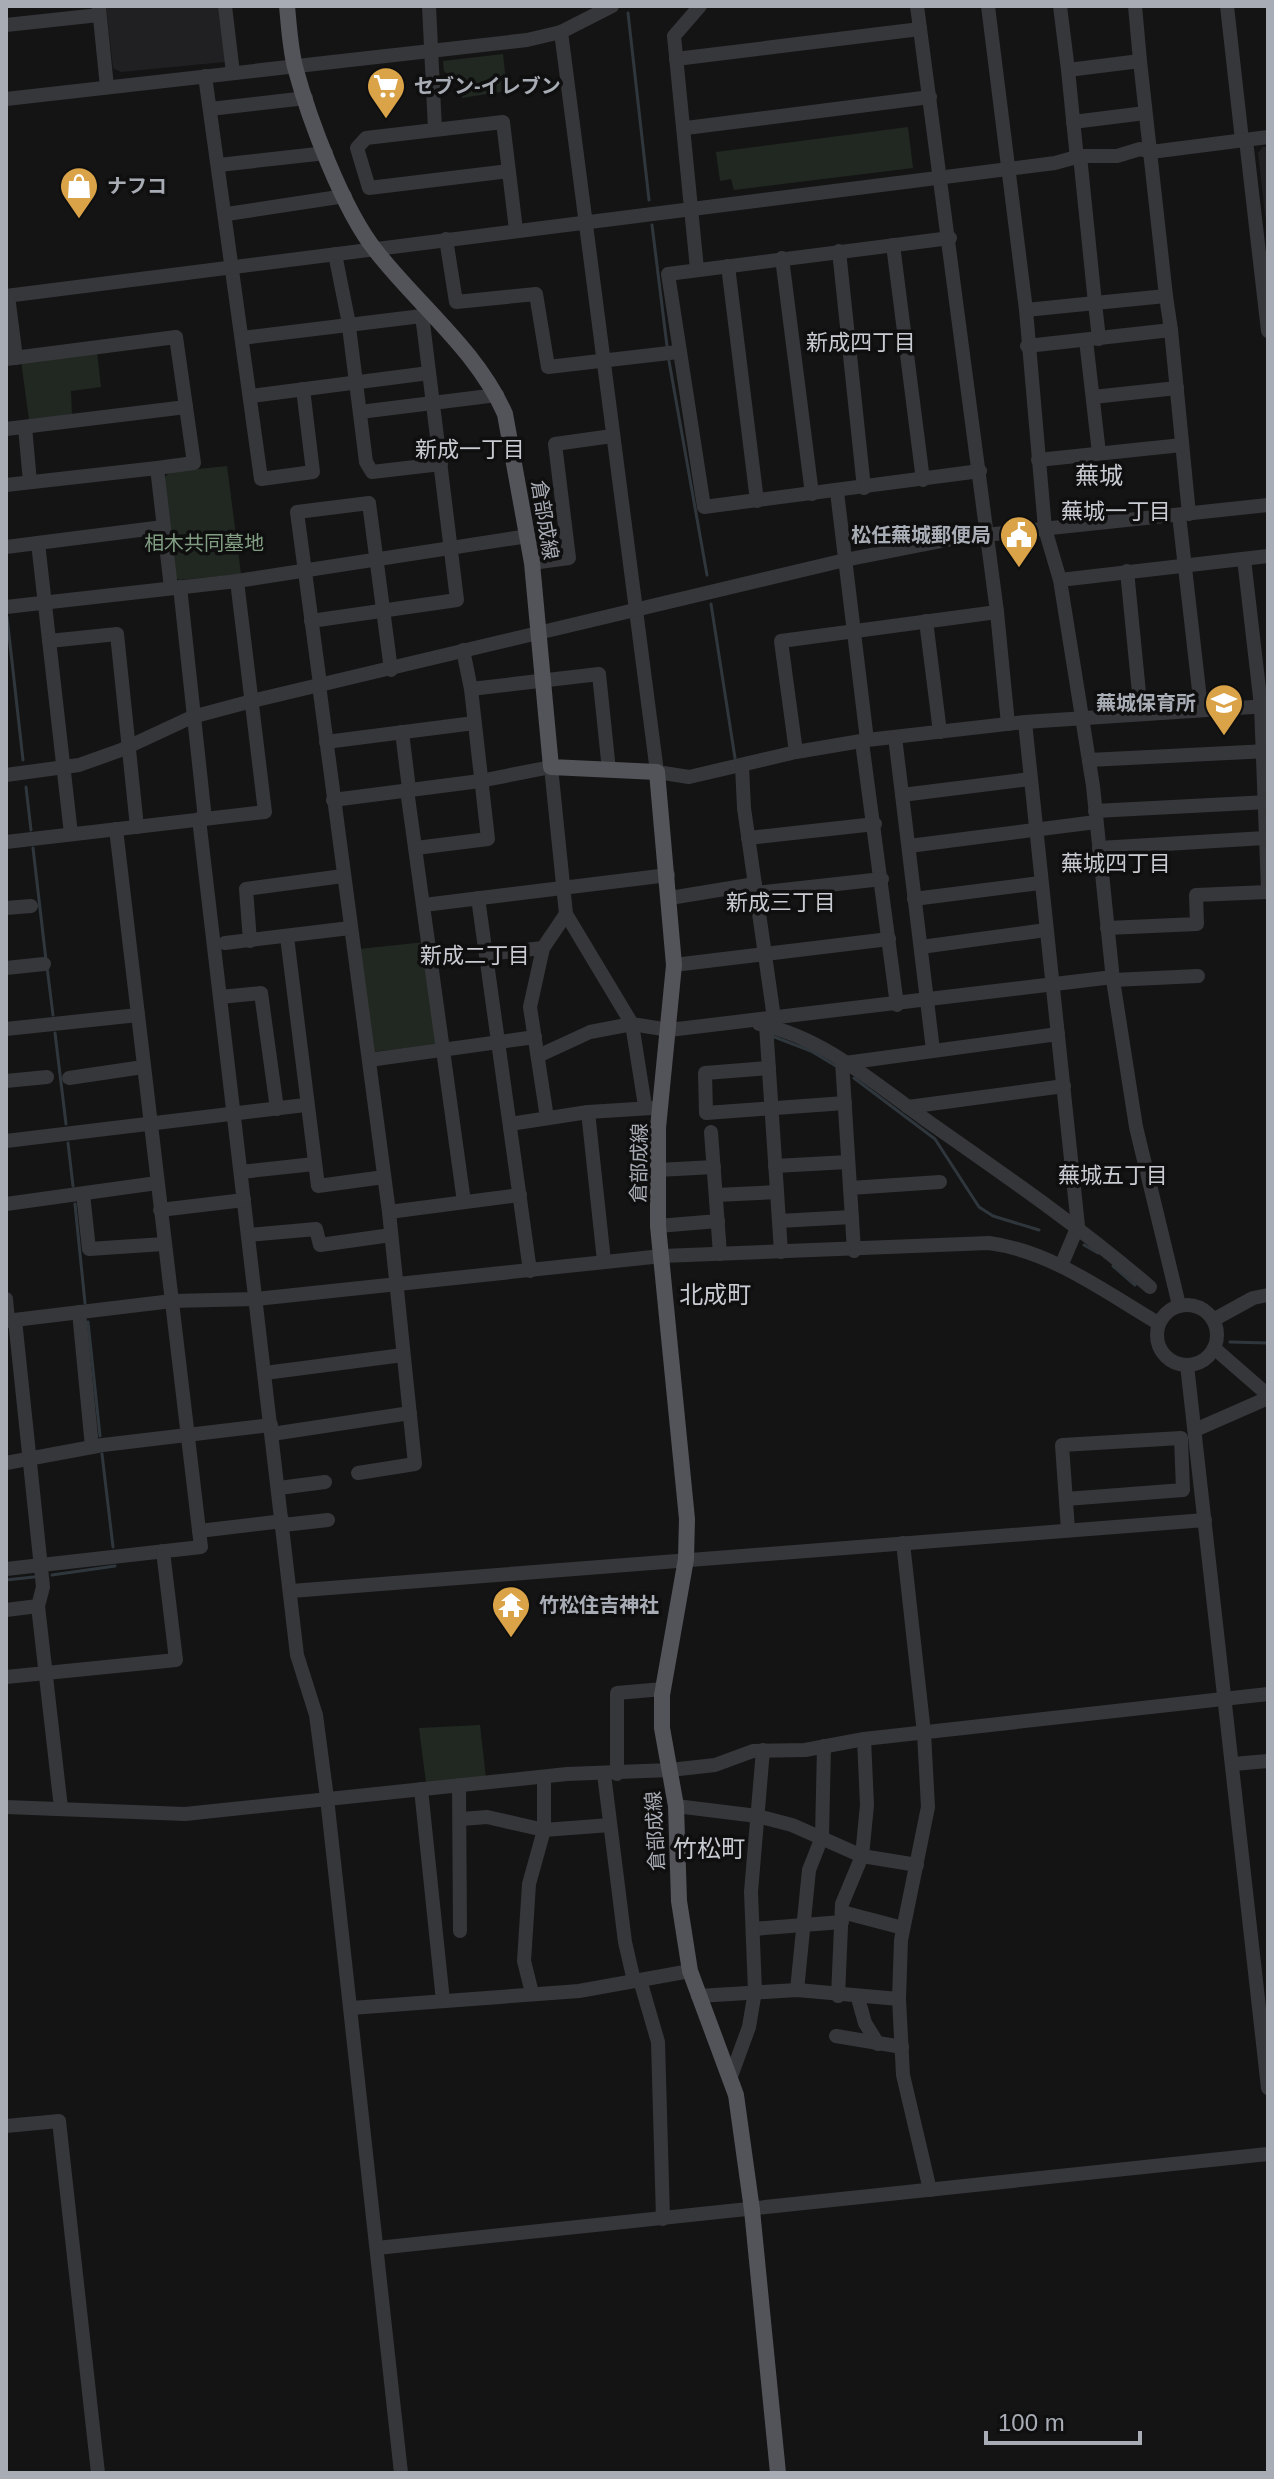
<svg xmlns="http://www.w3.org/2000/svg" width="1274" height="2479" font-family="Arial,'Noto Sans JP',sans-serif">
<rect width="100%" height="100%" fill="#141415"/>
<g fill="#202022">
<polygon points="106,6 219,6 225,62 121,72 113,68"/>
<polygon points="1263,147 1268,147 1268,240 1258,153"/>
</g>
<g fill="#212821">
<polygon points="503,54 507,91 462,98 460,85 444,71 443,61"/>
<polygon points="908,127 913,168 734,190 731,179 720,181 716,152"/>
<polygon points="97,352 101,387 71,391 72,415 29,420 21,361"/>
<polygon points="227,466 241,574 179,580 175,577 164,478 170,472"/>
<polygon points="425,942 439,1044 373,1052 359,949"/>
<polygon points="480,1725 486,1778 426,1783 419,1728"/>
</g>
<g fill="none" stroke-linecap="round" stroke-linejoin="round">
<g stroke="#2f373d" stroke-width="3">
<polyline points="628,13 649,200"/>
<polyline points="652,225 667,346"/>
<polyline points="669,361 707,575"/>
<polyline points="711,604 735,758"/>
<polyline points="7,617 23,760"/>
<polyline points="26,787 31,830"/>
<polyline points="33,848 46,960"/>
<polyline points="47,967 53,1015"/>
<polyline points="55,1033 66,1124"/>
<polyline points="772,1036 811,1051 836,1066"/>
<polyline points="854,1078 935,1139 979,1207 993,1216 1039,1230"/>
<polyline points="68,1143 73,1186"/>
<polyline points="75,1204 85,1303"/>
<polyline points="1084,1245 1098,1253"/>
<polyline points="1113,1266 1135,1285"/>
<polyline points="88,1322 100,1436"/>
<polyline points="1230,1342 1268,1343"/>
<polyline points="102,1454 113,1547"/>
<polyline points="52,1575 115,1566"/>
<polyline points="6,1580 34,1577"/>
</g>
<g stroke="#36373a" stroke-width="14">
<polyline points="225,6 233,73"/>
<polyline points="429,6 435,129"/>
<polyline points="917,6 997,612"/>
<polyline points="988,6 1026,310 1045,529 1060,580 1093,786 1113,980 1136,1127 1179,1305"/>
<polyline points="1060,6 1068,70"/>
<polyline points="1135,6 1140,61"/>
<polyline points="1227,6 1242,140"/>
<polyline points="99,8 107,87"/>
<polyline points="6,25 99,15"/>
<polyline points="561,32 657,772 689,777 796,752 867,740 1025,722 1268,706"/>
<polyline points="676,59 920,29"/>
<polyline points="205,76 261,479 313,472 303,389"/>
<polyline points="6,99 527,40 561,32 612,6"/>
<polyline points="210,109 306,98"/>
<polyline points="1073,122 1145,113"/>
<polyline points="686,128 930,97"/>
<polyline points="1246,140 1268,331"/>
<polyline points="1077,159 1068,70 1140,61 1166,296 1095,303 1080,156"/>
<polyline points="219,165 326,153"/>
<polyline points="509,171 369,188 357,148 366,138 503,122 516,230"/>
<polyline points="227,214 345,196"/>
<polyline points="950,238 668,274 704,507 980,471"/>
<polyline points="446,239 456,302 536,294 548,367 678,352"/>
<polyline points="893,245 923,480"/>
<polyline points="839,251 864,488"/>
<polyline points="335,254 348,319 366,462 372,472 441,464"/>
<polyline points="782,258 812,494"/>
<polyline points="728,266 757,501"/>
<polyline points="697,269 674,36 700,6"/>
<polyline points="6,296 1055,163 1080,156 1117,156 1140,149 1151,152 1268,137"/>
<polyline points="8,296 16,358"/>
<polyline points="1166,296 1171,330"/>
<polyline points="1026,310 1095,303 1099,339"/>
<polyline points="242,338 422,316"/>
<polyline points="1086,340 1099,453"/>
<polyline points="1027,346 1171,330 1189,514"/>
<polyline points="6,359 176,337 194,463 157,468"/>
<polyline points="251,396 429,373"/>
<polyline points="1093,397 1177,388"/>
<polyline points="360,412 497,395"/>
<polyline points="25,427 30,482"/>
<polyline points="6,429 186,407"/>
<polyline points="1038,460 1182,445"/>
<polyline points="6,485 157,468 171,588"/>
<polyline points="837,492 867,740"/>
<polyline points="1179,515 1201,708"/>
<polyline points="38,543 71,834"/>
<polyline points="6,547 163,527"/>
<polyline points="1244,559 1261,706 1268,889"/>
<polyline points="532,563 569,558 555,444 612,436"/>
<polyline points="1127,571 1141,713"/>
<polyline points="1060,580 1268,556"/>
<polyline points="180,587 205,819"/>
<polyline points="6,607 237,581 528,536"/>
<polyline points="311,621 457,600 424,331 422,316 426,308"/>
<polyline points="926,621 940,732"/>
<polyline points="49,641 117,634 137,827"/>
<polyline points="463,650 471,689"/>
<polyline points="320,684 297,512 369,503 391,670"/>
<polyline points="319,685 389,1212 415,1464 358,1473"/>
<polyline points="1025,722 1078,1226 1061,1266"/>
<polyline points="402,732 409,789"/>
<polyline points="895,737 933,1050"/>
<polyline points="326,742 474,723"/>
<polyline points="862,742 897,1005"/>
<polyline points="796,752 781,641 997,612 1008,724"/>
<polyline points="1089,760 1268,751"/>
<polyline points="742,766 744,808 774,1018"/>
<polyline points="6,775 79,765 121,750 192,717 252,701 845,560 957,538 1268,505"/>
<polyline points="407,790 464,1202"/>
<polyline points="902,795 1030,779"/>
<polyline points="333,800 480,781 551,767 566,914 632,1024 669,1030 1113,977"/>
<polyline points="1095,811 1268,802"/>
<polyline points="199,819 297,1655 316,1715 327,1798 401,2473"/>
<polyline points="748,838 875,824"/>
<polyline points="6,842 265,812 237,581"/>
<polyline points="909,846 1096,822"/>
<polyline points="416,848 488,839 471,689 599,674 609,770"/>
<polyline points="1099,848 1265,838"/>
<polyline points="756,893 882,879"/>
<polyline points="478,898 530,1271"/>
<polyline points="670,898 755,884"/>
<polyline points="914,899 1040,883"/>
<polyline points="424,905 668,875"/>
<polyline points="6,908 31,906"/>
<polyline points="1107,928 1197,924 1196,895 1268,892"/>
<polyline points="287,937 318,1186 384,1177"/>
<polyline points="250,941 246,889 343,876"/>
<polyline points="225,943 350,928"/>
<polyline points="921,947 1046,930"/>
<polyline points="487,954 543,948"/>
<polyline points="674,965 889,939"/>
<polyline points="6,968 44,964"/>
<polyline points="1113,980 1198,976"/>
<polyline points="220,997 261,993 277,1109"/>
<path d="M759 1024C823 1037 874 1083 926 1120 1003 1174 1079 1226 1150 1287"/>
<polyline points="766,1025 781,1252"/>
<polyline points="6,1029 138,1015"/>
<polyline points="538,1056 590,1032 632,1024 645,1106"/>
<polyline points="369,1060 535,1037"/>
<polyline points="842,1061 854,1251"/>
<polyline points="845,1063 1058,1034"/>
<polyline points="769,1068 705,1073 706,1113 845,1103"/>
<polyline points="69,1078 143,1067"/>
<polyline points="6,1081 47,1077"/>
<polyline points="908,1107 1064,1086"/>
<polyline points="588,1112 604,1261"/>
<polyline points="547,1118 530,1007 543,948 566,914"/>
<polyline points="510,1124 588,1112 652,1108"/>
<polyline points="711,1132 720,1254"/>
<polyline points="6,1141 305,1105"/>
<polyline points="775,1166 848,1162"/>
<polyline points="658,1170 714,1167"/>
<polyline points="241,1172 314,1164"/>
<polyline points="850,1188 940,1182"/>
<polyline points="83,1194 89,1249 164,1244"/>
<polyline points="716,1195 777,1192"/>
<polyline points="6,1204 157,1183"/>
<polyline points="160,1210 244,1200"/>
<polyline points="389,1212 520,1195"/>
<polyline points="779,1221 852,1217"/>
<polyline points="658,1226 718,1221"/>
<polyline points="249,1235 316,1229 320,1245 391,1235"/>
<polyline points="6,1299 8,1320"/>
<circle cx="1187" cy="1335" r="30"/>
<polyline points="79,1312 92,1447"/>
<polyline points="1213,1320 1253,1298 1268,1295"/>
<path d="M6 1321 172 1301 256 1299 662 1256 989 1243C1051 1251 1105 1292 1158 1323"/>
<polyline points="1214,1348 1268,1395"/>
<polyline points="1187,1365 1268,2088"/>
<polyline points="265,1373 403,1355"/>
<polyline points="1195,1430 1268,1398"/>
<polyline points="272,1434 410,1413"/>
<polyline points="6,1463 103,1445 271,1425"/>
<polyline points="279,1488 325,1482"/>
<polyline points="1066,1499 1183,1490 1181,1438 1062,1445 1068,1530"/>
<polyline points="283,1525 328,1520"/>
<polyline points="199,1531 283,1521"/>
<polyline points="903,1543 924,1733 928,1807 901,1940 899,1999 903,2075 930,2190"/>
<polyline points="6,1569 201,1547 116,829"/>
<polyline points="291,1591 1205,1520"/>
<polyline points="38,1606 61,1808"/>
<polyline points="6,1610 38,1606 43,1587 15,1320"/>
<polyline points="6,1677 176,1660 163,1551"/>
<polyline points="1233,1764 1268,1761"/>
<polyline points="604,1774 625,1942 634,1981"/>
<polyline points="617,1774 617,1693 663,1689"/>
<polyline points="459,1785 460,1931"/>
<polyline points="421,1789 443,2001"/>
<polyline points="676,1806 757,1816 792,1825 862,1856 917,1865"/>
<polyline points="6,1807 185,1814 567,1774 670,1770 715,1765 753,1751 805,1750 864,1739 1268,1694"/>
<polyline points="461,1819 487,1817 544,1830 610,1825"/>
<polyline points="842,1912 903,1928"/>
<polyline points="753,1929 842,1922"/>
<polyline points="640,1980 658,2042 663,2219"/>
<polyline points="797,1990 809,1870 822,1837 824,1746"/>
<polyline points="532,1993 524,1961 529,1884 544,1830 544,1777"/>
<polyline points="698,1996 797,1990 899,1999"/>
<polyline points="838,1996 842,1904 862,1856 867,1805 864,1739"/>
<polyline points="858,1998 865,2023 878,2044"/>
<polyline points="351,2008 579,1991 690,1971"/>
<polyline points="836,2036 902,2047"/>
<polyline points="730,2079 749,2027 755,1991 751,1892 763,1750"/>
<polyline points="6,2126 59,2121 98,2473"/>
<polyline points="377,2248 1268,2154"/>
</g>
<path stroke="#525459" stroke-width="16" d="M287 6C289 26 290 47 295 67 309 119 343 210 376 251 418 305 477 350 505 414L532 563 551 767 657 772 674 965 658 1128V1226L687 1519 686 1559 662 1695V1728L676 1806 679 1901 690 1971 736 2095 752 2210 778 2473"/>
</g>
<defs>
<symbol id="supermarket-pin" viewBox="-11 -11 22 30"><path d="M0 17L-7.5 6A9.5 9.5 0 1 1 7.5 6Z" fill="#daa348" stroke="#0f0f10"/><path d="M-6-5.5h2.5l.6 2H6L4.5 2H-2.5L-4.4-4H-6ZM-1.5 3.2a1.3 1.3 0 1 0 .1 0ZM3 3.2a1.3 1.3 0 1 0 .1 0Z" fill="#fff"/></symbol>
<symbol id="shop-pin" viewBox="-11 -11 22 30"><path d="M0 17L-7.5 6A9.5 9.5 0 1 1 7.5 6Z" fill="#daa348" stroke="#0f0f10"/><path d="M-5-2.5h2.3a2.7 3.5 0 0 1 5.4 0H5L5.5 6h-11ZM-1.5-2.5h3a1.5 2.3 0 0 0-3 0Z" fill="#fff"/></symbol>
<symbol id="civic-pin" viewBox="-11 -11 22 30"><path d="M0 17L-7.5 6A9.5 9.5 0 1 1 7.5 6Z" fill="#daa348" stroke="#0f0f10"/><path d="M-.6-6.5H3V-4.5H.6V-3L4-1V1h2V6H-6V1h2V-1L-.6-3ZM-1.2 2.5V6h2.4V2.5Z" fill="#fff"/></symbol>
<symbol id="school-pin" viewBox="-11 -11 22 30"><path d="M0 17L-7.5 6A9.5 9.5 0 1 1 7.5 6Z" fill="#daa348" stroke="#0f0f10"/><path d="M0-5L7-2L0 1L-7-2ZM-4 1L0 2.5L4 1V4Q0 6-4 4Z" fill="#fff"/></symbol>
<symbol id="temple-pin" viewBox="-11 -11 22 30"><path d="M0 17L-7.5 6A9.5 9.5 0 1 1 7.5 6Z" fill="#daa348" stroke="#0f0f10"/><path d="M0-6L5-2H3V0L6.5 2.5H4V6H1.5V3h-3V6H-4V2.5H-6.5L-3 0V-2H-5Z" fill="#fff"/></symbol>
</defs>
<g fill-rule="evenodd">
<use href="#supermarket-pin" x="364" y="64" width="44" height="60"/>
<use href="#shop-pin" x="57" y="164" width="44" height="60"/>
<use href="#civic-pin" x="997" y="513" width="44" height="60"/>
<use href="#school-pin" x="1202" y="681" width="44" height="60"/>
<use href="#temple-pin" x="489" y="1583" width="44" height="60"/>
</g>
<g text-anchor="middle" stroke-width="7" stroke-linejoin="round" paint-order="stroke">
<g font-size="20" font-weight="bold" fill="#a8acb4" stroke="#0f0f10" text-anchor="start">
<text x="414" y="93">セブン-イレブン</text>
<text x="107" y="193">ナフコ</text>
<text x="991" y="542" text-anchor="end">松任蕪城郵便局</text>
<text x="1196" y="710" text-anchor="end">蕪城保育所</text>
<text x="539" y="1612">竹松住吉神社</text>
</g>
<g font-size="20" fill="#a8acb4" stroke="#0f0f10">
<text transform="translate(545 520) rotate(81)" y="7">倉部成線</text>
<text transform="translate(639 1163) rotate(-89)" y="7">倉部成線</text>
<text transform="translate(655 1831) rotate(-93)" y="7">倉部成線</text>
</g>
<g font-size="20" fill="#819d82" stroke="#0f0f10">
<text x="204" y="550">相木共同墓地</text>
</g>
<g font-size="22" fill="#c8cbd1" stroke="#0f0f10">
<text x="861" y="350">新成四丁目</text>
<text x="470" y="457">新成一丁目</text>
<text x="1116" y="519">蕪城一丁目</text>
<text x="1116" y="871">蕪城四丁目</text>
<text x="781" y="910">新成三丁目</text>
<text x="475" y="963">新成二丁目</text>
<text x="1113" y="1183">蕪城五丁目</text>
</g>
<g font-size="24" fill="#c8cbd1" stroke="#0f0f10">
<text x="1099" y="484">蕪城</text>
<text x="715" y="1303">北成町</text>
<text x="709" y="1857">竹松町</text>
</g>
</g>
<rect width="1274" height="2479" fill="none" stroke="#a8acb4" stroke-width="16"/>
<path d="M986 2431v12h154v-12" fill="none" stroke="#a8acb4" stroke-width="4"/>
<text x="998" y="2431" font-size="24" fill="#a8acb4" stroke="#0f0f10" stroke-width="6" paint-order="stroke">100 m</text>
</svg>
